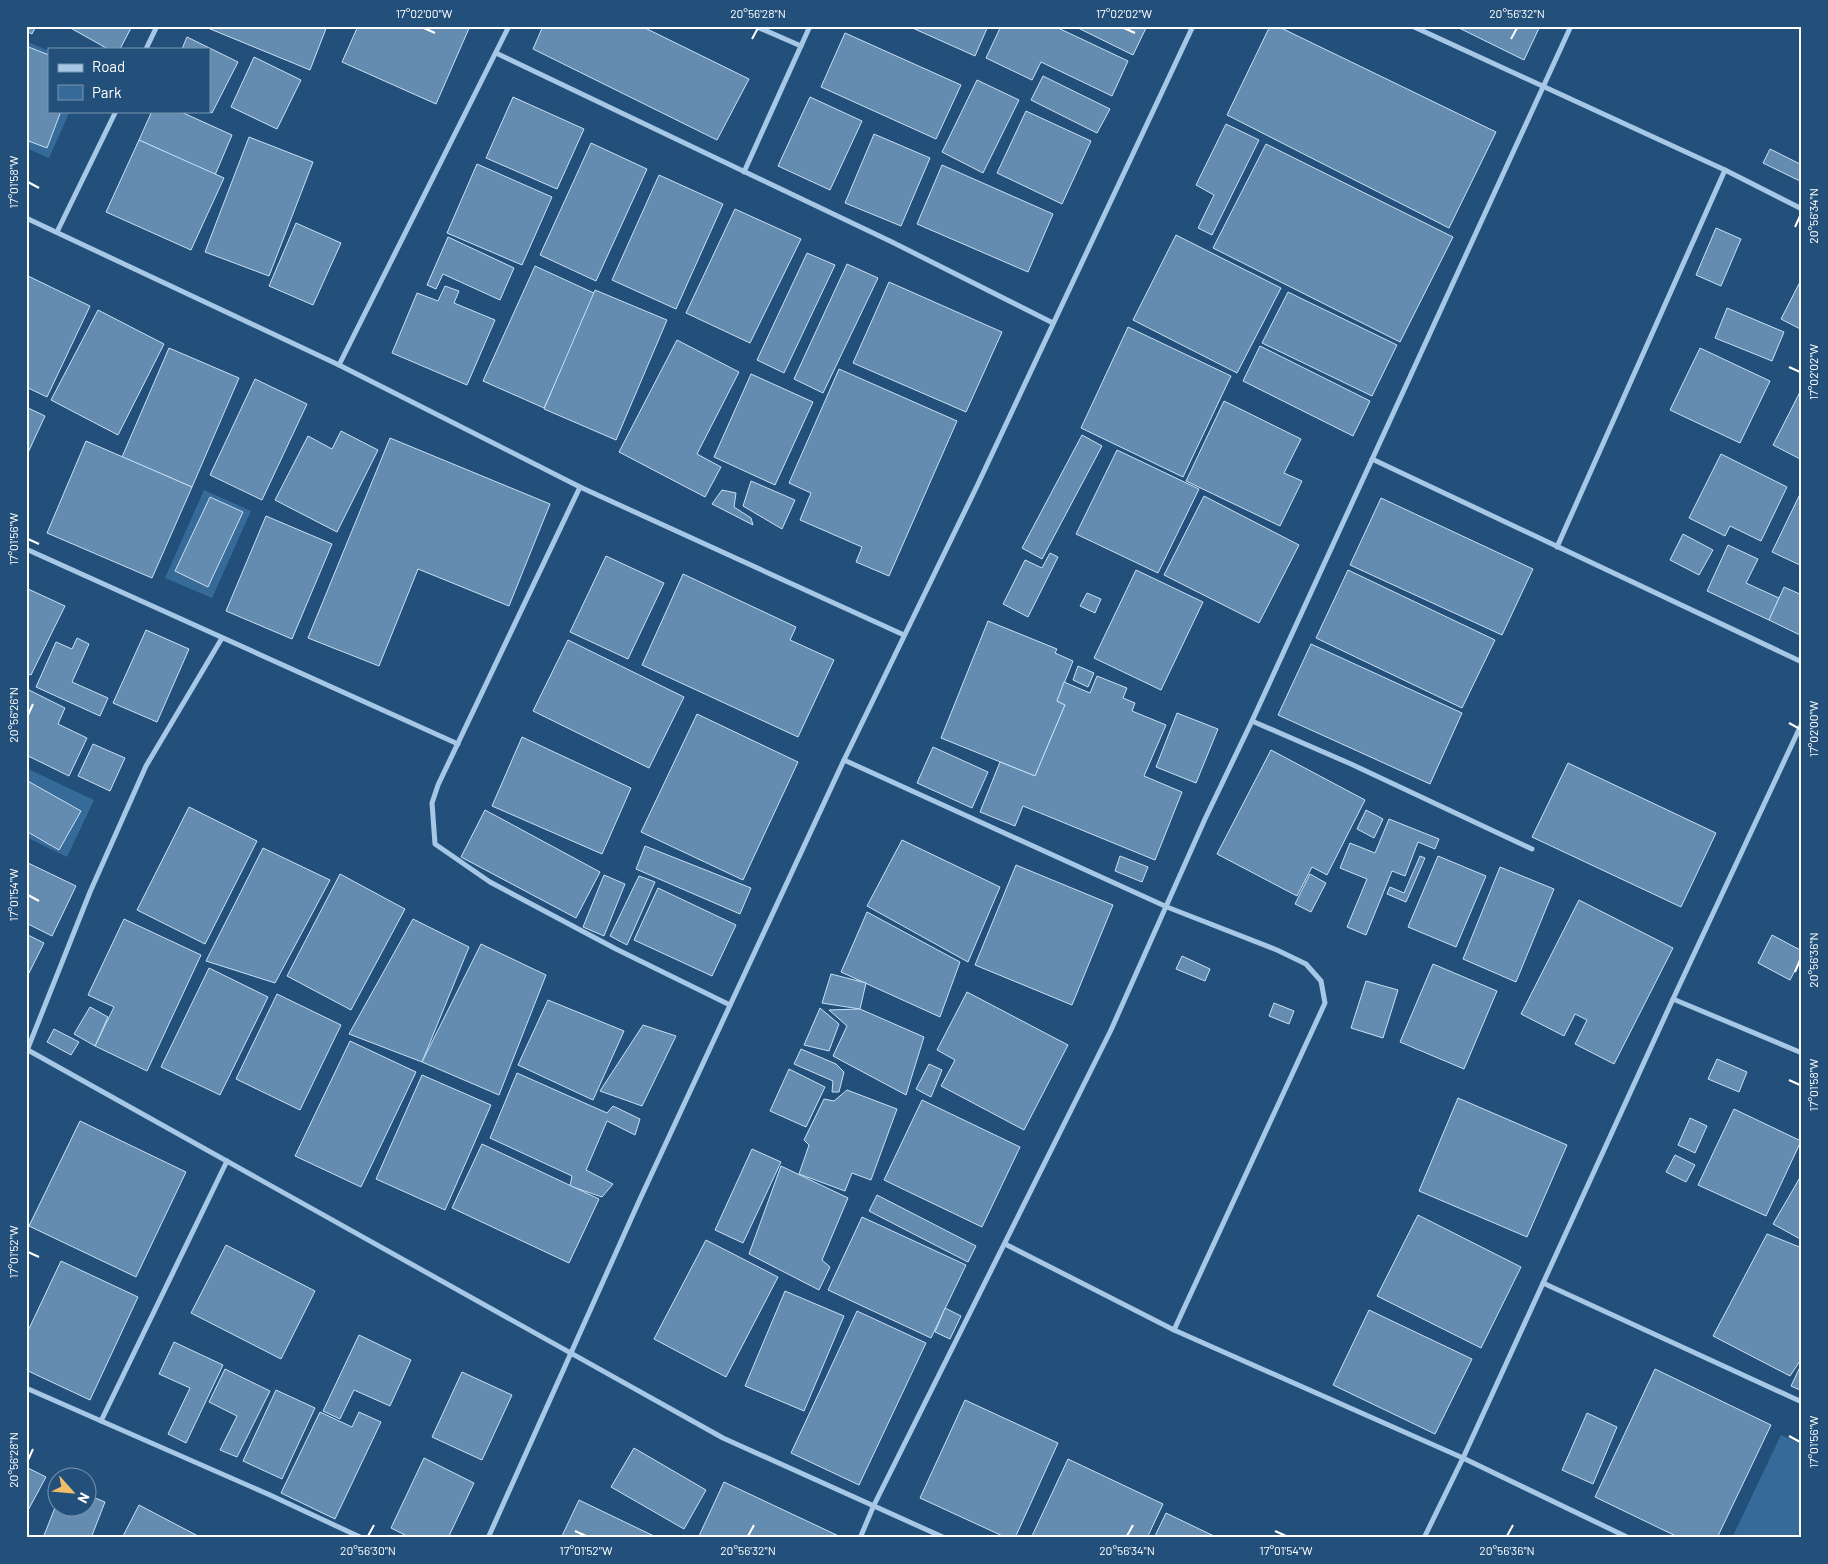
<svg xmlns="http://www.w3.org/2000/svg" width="1828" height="1564" font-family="Barlow,sans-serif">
<rect width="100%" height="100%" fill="#23507b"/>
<g fill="#366a98">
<polygon points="26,41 49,51 49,111 70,111 49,158 26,148"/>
<polygon points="204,490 251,511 212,598 165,578"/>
<polygon points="26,768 94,800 67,857 26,837"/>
<polygon points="1781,1435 1802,1444 1802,1538 1732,1538"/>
</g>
<g fill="#648cb1" stroke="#c9e0f4">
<polygon points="26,26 36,26 32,34 26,31"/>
<polygon points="67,26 132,26 120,49 108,49"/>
<polygon points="203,26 327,26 310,70"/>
<polygon points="358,26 470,26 436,104 342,62"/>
<polygon points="543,26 641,26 749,79 717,140 533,49"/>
<polygon points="908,26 988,26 975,56"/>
<polygon points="1001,26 1054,26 1128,61 1112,96 1041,62 1032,80 986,58"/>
<polygon points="1074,26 1147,26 1133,55"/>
<polygon points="1270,26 1277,26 1496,132 1449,228 1227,115"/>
<polygon points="1455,26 1540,26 1524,60"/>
<polygon points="845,33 961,85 936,139 821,87"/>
<polygon points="187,37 238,62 212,113 209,111 209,49 182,49"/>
<polygon points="26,46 49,55 49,111 61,111 47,148 26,140"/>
<polygon points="254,57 301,80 277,129 231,107"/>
<polygon points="1043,76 1110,109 1097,133 1031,100"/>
<polygon points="977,80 1019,100 983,173 942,152"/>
<polygon points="513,97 584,129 557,189 486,158"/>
<polygon points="810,97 862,121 830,190 778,166"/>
<polygon points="152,111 179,111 232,135 215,175 139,140"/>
<polygon points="1026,111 1091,141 1062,204 997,173"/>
<polygon points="1226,124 1259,140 1212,235 1198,228 1214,195 1196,185"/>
<polygon points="874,134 930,158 901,226 845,203"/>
<polygon points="249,137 313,162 269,276 205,252"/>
<polygon points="139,140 224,178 191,250 106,212"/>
<polygon points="591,143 647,169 596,281 540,255"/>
<polygon points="1266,144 1453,237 1400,342 1213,248"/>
<polygon points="1770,149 1802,165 1802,182 1763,163"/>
<polygon points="477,164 552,197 522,265 447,233"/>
<polygon points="942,165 1053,214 1028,272 917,224"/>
<polygon points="659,175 723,204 676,309 612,280"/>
<polygon points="735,209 801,239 750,343 686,313"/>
<polygon points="296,223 341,243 313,305 269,286"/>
<polygon points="1716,228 1741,239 1721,286 1696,275"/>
<polygon points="1176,235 1281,288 1237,373 1133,320"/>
<polygon points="448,237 514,268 500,300 443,274 436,289 427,285"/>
<polygon points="807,253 835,265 784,373 757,360"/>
<polygon points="847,264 878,278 823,393 794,379"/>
<polygon points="535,266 596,294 544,408 483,381"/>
<polygon points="26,275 90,306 47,397 26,387"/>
<polygon points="1802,278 1802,330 1781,319"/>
<polygon points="889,282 1002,332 966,412 853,363"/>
<polygon points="445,286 459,291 454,303 495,320 467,385 392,353 417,293 438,301"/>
<polygon points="595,290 667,320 616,440 544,409"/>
<polygon points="1288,292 1397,345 1372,396 1262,343"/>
<polygon points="1727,308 1784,332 1772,361 1715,338"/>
<polygon points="98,310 164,344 118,435 51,400"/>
<polygon points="1128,327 1231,376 1183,477 1081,428"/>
<polygon points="677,340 739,372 697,454 721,467 705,497 619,452"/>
<polygon points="1260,346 1370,401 1353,436 1243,381"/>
<polygon points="169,348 239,378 192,487 122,457"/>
<polygon points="1700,348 1770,381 1740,443 1670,410"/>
<polygon points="839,369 957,421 889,576 856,562 862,547 800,520 811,493 789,483"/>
<polygon points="751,374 813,402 775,485 714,457"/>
<polygon points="255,379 307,404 262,500 210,475"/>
<polygon points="1802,388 1802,460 1773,445"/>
<polygon points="1224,401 1301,439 1284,473 1302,481 1280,526 1186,481"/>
<polygon points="26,407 45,416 26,457"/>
<polygon points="341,431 378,450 337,532 275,500 308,436 332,449"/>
<polygon points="1082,435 1102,446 1042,559 1022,548"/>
<polygon points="390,438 550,504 509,606 418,569 379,666 308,638"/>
<polygon points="86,441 192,487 152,578 47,533"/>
<polygon points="1117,450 1199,489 1158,573 1076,534"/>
<polygon points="1721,454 1787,487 1761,541 1730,526 1725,536 1689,518"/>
<polygon points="751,481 795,500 782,529 743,506"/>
<polygon points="722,490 736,493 734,507 751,518 753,525 712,504"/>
<polygon points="1801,492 1802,492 1802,566 1772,552"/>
<polygon points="1204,496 1299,545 1259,623 1164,575"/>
<polygon points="210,497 243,512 208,587 175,571"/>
<polygon points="1381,498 1533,569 1502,635 1350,565"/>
<polygon points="266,516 332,544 292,639 226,611"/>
<polygon points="1683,534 1713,550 1699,575 1670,560"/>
<polygon points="1728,545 1758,559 1746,583 1779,598 1769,620 1707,591"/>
<polygon points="1050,553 1058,557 1028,617 1003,604 1025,560 1042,568"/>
<polygon points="606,556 664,583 628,659 570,632"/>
<polygon points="1136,570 1203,602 1161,690 1094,658"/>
<polygon points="1348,570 1495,640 1462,708 1316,638"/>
<polygon points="683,574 796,627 790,640 834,660 798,737 642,665"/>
<polygon points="1784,587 1802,595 1802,636 1769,620"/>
<polygon points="26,588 65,606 31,675 26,673"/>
<polygon points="1087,593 1101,599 1095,613 1080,606"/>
<polygon points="988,621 1057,649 1055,653 1073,661 1057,701 1065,705 1035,776 941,738"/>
<polygon points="146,630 189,649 157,722 113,703"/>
<polygon points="77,638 89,644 72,682 108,698 100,716 36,687 56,642 72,649"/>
<polygon points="568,640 684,697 649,768 533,711"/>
<polygon points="1311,644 1462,713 1430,784 1278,715"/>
<polygon points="1078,666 1094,673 1088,687 1073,680"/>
<polygon points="1097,676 1127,688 1123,698 1135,703 1132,711 1166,725 1144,776 1182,792 1155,860 1023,806 1015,826 980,812 1000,762 1035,776 1065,705 1057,701 1064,682 1090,693"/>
<polygon points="27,689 65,708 58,724 87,738 69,776 26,755"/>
<polygon points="1177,713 1218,729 1196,783 1156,767"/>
<polygon points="697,714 798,762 743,880 641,832"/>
<polygon points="522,737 631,788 602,854 492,806"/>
<polygon points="93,744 125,758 110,791 78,776"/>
<polygon points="933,747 988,772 972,808 917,783"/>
<polygon points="1271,750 1365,800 1327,875 1312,867 1297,896 1217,854"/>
<polygon points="1568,763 1716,833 1681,907 1532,837"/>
<polygon points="26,780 81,811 59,850 26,831"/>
<polygon points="189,807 257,841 205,944 137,910"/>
<polygon points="485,810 600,872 576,918 461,857"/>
<polygon points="1366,810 1383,819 1374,838 1357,829"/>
<polygon points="1389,819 1439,839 1435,849 1418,842 1405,876 1392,871 1366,935 1347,927 1367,879 1340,868 1350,843 1375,853"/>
<polygon points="902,840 1000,887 968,962 867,906"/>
<polygon points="645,846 751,888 740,914 636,869"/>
<polygon points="263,848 330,880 275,983 206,961"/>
<polygon points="1120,856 1148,867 1142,882 1115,871"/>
<polygon points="1420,856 1425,858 1406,902 1387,894 1390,887 1404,893"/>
<polygon points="1438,856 1486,876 1456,947 1408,927"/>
<polygon points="26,862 76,886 52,936 26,923"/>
<polygon points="1016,865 1113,905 1072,1005 975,965"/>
<polygon points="1500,867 1554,889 1516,982 1463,959"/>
<polygon points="340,874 405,909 351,1010 287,976"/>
<polygon points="1310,874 1326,883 1311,912 1295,904"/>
<polygon points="604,875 625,884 604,936 583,927"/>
<polygon points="639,876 655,882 627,945 610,936"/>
<polygon points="658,888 736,925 712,976 634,940"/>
<polygon points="1579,900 1673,948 1614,1064 1575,1044 1587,1020 1575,1014 1564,1036 1521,1014"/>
<polygon points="867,912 960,962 940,1017 841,972"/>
<polygon points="124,919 201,955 147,1071 95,1046 114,1007 88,995"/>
<polygon points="413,919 469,947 422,1062 349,1034"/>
<polygon points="26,934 44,943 26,979"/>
<polygon points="1772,935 1802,951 1802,957 1790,980 1758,963"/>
<polygon points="481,944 546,975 499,1095 422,1062"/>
<polygon points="1182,956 1210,969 1205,981 1176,969"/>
<polygon points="1433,964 1497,991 1464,1069 1400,1042"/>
<polygon points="209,968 268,997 220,1095 161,1067"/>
<polygon points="831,974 866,983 860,1009 822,1003"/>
<polygon points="1366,981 1398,990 1383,1038 1351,1028"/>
<polygon points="967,992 1068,1045 1024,1130 941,1086 955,1060 937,1050"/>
<polygon points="277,994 341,1025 300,1110 236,1079"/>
<polygon points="548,1000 624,1031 593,1100 518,1065"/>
<polygon points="1274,1003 1294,1011 1289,1024 1269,1016"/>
<polygon points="90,1007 108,1017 95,1046 74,1034"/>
<polygon points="820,1008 839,1024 829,1051 804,1045"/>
<polygon points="860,1009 924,1037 906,1095 833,1056 847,1026 829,1010"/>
<polygon points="643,1025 676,1036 642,1106 600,1091"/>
<polygon points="54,1029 79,1042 71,1055 47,1042"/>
<polygon points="350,1041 416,1072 361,1187 295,1156"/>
<polygon points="801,1049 836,1064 844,1072 839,1092 832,1092 833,1081 794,1064"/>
<polygon points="1717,1059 1747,1072 1739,1092 1708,1079"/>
<polygon points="929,1064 942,1070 931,1097 916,1089"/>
<polygon points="789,1069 825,1087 806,1127 770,1111"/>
<polygon points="517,1073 607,1113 613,1106 640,1119 635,1135 607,1121 586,1170 613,1184 602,1197 570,1186 572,1176 490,1138"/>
<polygon points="422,1075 491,1105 445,1210 376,1179"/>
<polygon points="847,1090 897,1109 871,1180 852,1173 845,1191 799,1174 809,1145 804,1140 824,1099 834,1101"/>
<polygon points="1458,1098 1567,1145 1527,1237 1419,1191"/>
<polygon points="922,1100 1020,1147 982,1227 884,1180"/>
<polygon points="1734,1109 1801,1141 1766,1216 1698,1185"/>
<polygon points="1690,1118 1707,1126 1695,1153 1678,1145"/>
<polygon points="80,1121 186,1172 136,1277 29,1226"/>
<polygon points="482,1144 599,1199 569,1263 452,1208"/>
<polygon points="752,1149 781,1162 743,1243 715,1230"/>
<polygon points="1675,1155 1695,1165 1686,1182 1666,1172"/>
<polygon points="781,1166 848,1198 822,1260 830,1267 819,1290 749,1254"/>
<polygon points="1802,1174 1802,1240 1773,1224"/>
<polygon points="877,1195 976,1246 968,1262 869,1211"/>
<polygon points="1418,1215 1521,1267 1481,1348 1377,1296"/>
<polygon points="862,1217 966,1265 931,1338 828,1290"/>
<polygon points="1767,1234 1802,1248 1802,1358 1790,1376 1713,1336"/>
<polygon points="706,1240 778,1277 726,1377 654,1339"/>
<polygon points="226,1245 315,1291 281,1359 191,1313"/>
<polygon points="61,1261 138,1297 90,1400 26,1370 26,1335"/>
<polygon points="785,1291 844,1316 804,1411 745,1386"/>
<polygon points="945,1308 961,1316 950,1339 935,1332"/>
<polygon points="1369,1310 1472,1359 1435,1434 1333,1385"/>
<polygon points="857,1311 926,1343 859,1485 791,1453"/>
<polygon points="359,1335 411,1360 390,1406 354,1390 340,1419 323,1411"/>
<polygon points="174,1342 223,1365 186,1443 168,1434 190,1388 159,1374"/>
<polygon points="1800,1367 1802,1368 1802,1391 1791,1386"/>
<polygon points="225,1369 270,1391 237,1457 220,1450 237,1416 209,1402"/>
<polygon points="1655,1369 1771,1425 1717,1538 1680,1538 1595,1497"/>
<polygon points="462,1372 512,1395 482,1460 432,1437"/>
<polygon points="276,1390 315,1408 282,1479 243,1461"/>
<polygon points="965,1400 1058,1443 1015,1538 1007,1538 920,1498"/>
<polygon points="320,1412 352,1427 359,1412 381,1422 335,1519 281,1493"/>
<polygon points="1587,1413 1617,1427 1593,1484 1562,1470"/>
<polygon points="634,1448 706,1490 684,1529 611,1487"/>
<polygon points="424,1458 474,1483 448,1538 411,1538 391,1528"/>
<polygon points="1068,1459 1163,1504 1147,1538 1031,1538"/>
<polygon points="26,1467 46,1477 26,1514"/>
<polygon points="724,1482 843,1538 698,1538"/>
<polygon points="88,1495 105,1502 91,1538 43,1538 58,1500 58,1506 88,1506"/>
<polygon points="579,1500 658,1538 561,1538"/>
<polygon points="139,1505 198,1536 196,1538 122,1538"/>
<polygon points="1166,1513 1218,1538 1154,1538"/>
</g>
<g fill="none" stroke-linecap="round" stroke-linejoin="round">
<g stroke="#a6c7e5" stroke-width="5">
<polyline points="755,26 801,46"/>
<polyline points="1412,26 1725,170 1802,209"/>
<polyline points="146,49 157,26"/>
<polyline points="496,53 892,242 1053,323"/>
<polyline points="744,172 810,26"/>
<polyline points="26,218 339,365 580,487 904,635"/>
<polyline points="57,232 116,111"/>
<polyline points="339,365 509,26"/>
<polyline points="1372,459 1802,662"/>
<polyline points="580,487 438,785 432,803 435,844 490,882 616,949 730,1005"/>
<polyline points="1557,547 1725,170"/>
<polyline points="26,549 458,744"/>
<polyline points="1252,721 1351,764 1532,849"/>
<polyline points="844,760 1167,907 1277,950 1306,964 1321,981 1325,1003 1174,1330"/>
<polyline points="1673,999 1802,1053"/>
<polyline points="26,1049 723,1438 945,1538"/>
<polyline points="26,1053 90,892 146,766 222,638"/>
<polyline points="1005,1244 1174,1330 1463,1458 1629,1538"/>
<polyline points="1543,1283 1802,1402"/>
<polyline points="26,1388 270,1495 362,1538"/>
<polyline points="101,1421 227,1161"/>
<polyline points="488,1538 640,1199 844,760 977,486 1193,26"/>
<polyline points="860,1538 874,1505 1111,1030 1205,819 1252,721 1571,26"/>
<polyline points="1424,1538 1463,1458 1673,999 1802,723"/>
</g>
</g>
<path fill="none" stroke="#fff" stroke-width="2" d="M424 28 435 33M1124 28 1135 33M752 39 758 28M1511 39 1517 28M28 182 39 188M1795 227 1800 216M1789 367 1800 372M28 539 39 544M28 715 33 704M1789 723 1800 729M28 895 39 901M1795 972 1800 960M1789 1080 1800 1085M28 1252 39 1257M1789 1436 1800 1442M28 1460 33 1449M575 1531 586 1536M1275 1531 1286 1536M368 1536 374 1525M748 1536 754 1525M1127 1536 1133 1525M1507 1536 1513 1525"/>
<rect width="1828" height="1564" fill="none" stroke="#23507b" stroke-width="55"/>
<rect x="48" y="48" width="162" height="65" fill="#23507b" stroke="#7b96b0"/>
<rect x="58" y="64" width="25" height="8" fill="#a6c7e5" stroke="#7b96b0"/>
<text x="92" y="72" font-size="15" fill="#ffffff">Road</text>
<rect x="58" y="85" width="25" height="15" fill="#366a98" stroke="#7b96b0"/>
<text x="92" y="98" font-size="15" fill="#ffffff">Park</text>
<g transform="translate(72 1492) rotate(117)"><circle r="24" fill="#23507b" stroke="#7b96b0"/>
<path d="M0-4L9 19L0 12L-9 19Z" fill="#f0be69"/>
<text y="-8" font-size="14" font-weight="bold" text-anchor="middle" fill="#ffffff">N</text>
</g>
<rect x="28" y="28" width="1772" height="1508" fill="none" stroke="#fff" stroke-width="2"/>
<g font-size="12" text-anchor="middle" fill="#fff">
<text x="424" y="18">17°02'00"W</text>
<text x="758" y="18">20°56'28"N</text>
<text x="1124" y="18">17°02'02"W</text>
<text x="1517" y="18">20°56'32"N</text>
<text transform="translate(14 182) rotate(-90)" y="4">17°01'58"W</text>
<text transform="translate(1814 216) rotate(-90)" y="4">20°56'34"N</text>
<text transform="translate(1814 372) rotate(-90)" y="4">17°02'02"W</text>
<text transform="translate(14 539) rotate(-90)" y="4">17°01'56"W</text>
<text transform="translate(14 715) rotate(-90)" y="4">20°56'26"N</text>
<text transform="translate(1814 729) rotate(-90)" y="4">17°02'00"W</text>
<text transform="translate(14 895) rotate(-90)" y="4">17°01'54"W</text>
<text transform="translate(1814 960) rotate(-90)" y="4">20°56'36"N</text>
<text transform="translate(1814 1085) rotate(-90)" y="4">17°01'58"W</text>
<text transform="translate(14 1252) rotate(-90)" y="4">17°01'52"W</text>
<text transform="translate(1814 1442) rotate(-90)" y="4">17°01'56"W</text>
<text transform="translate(14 1460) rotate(-90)" y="4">20°56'28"N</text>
<text x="368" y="1555">20°56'30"N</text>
<text x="586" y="1555">17°01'52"W</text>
<text x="748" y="1555">20°56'32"N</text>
<text x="1127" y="1555">20°56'34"N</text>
<text x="1286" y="1555">17°01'54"W</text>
<text x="1507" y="1555">20°56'36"N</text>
</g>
</svg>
